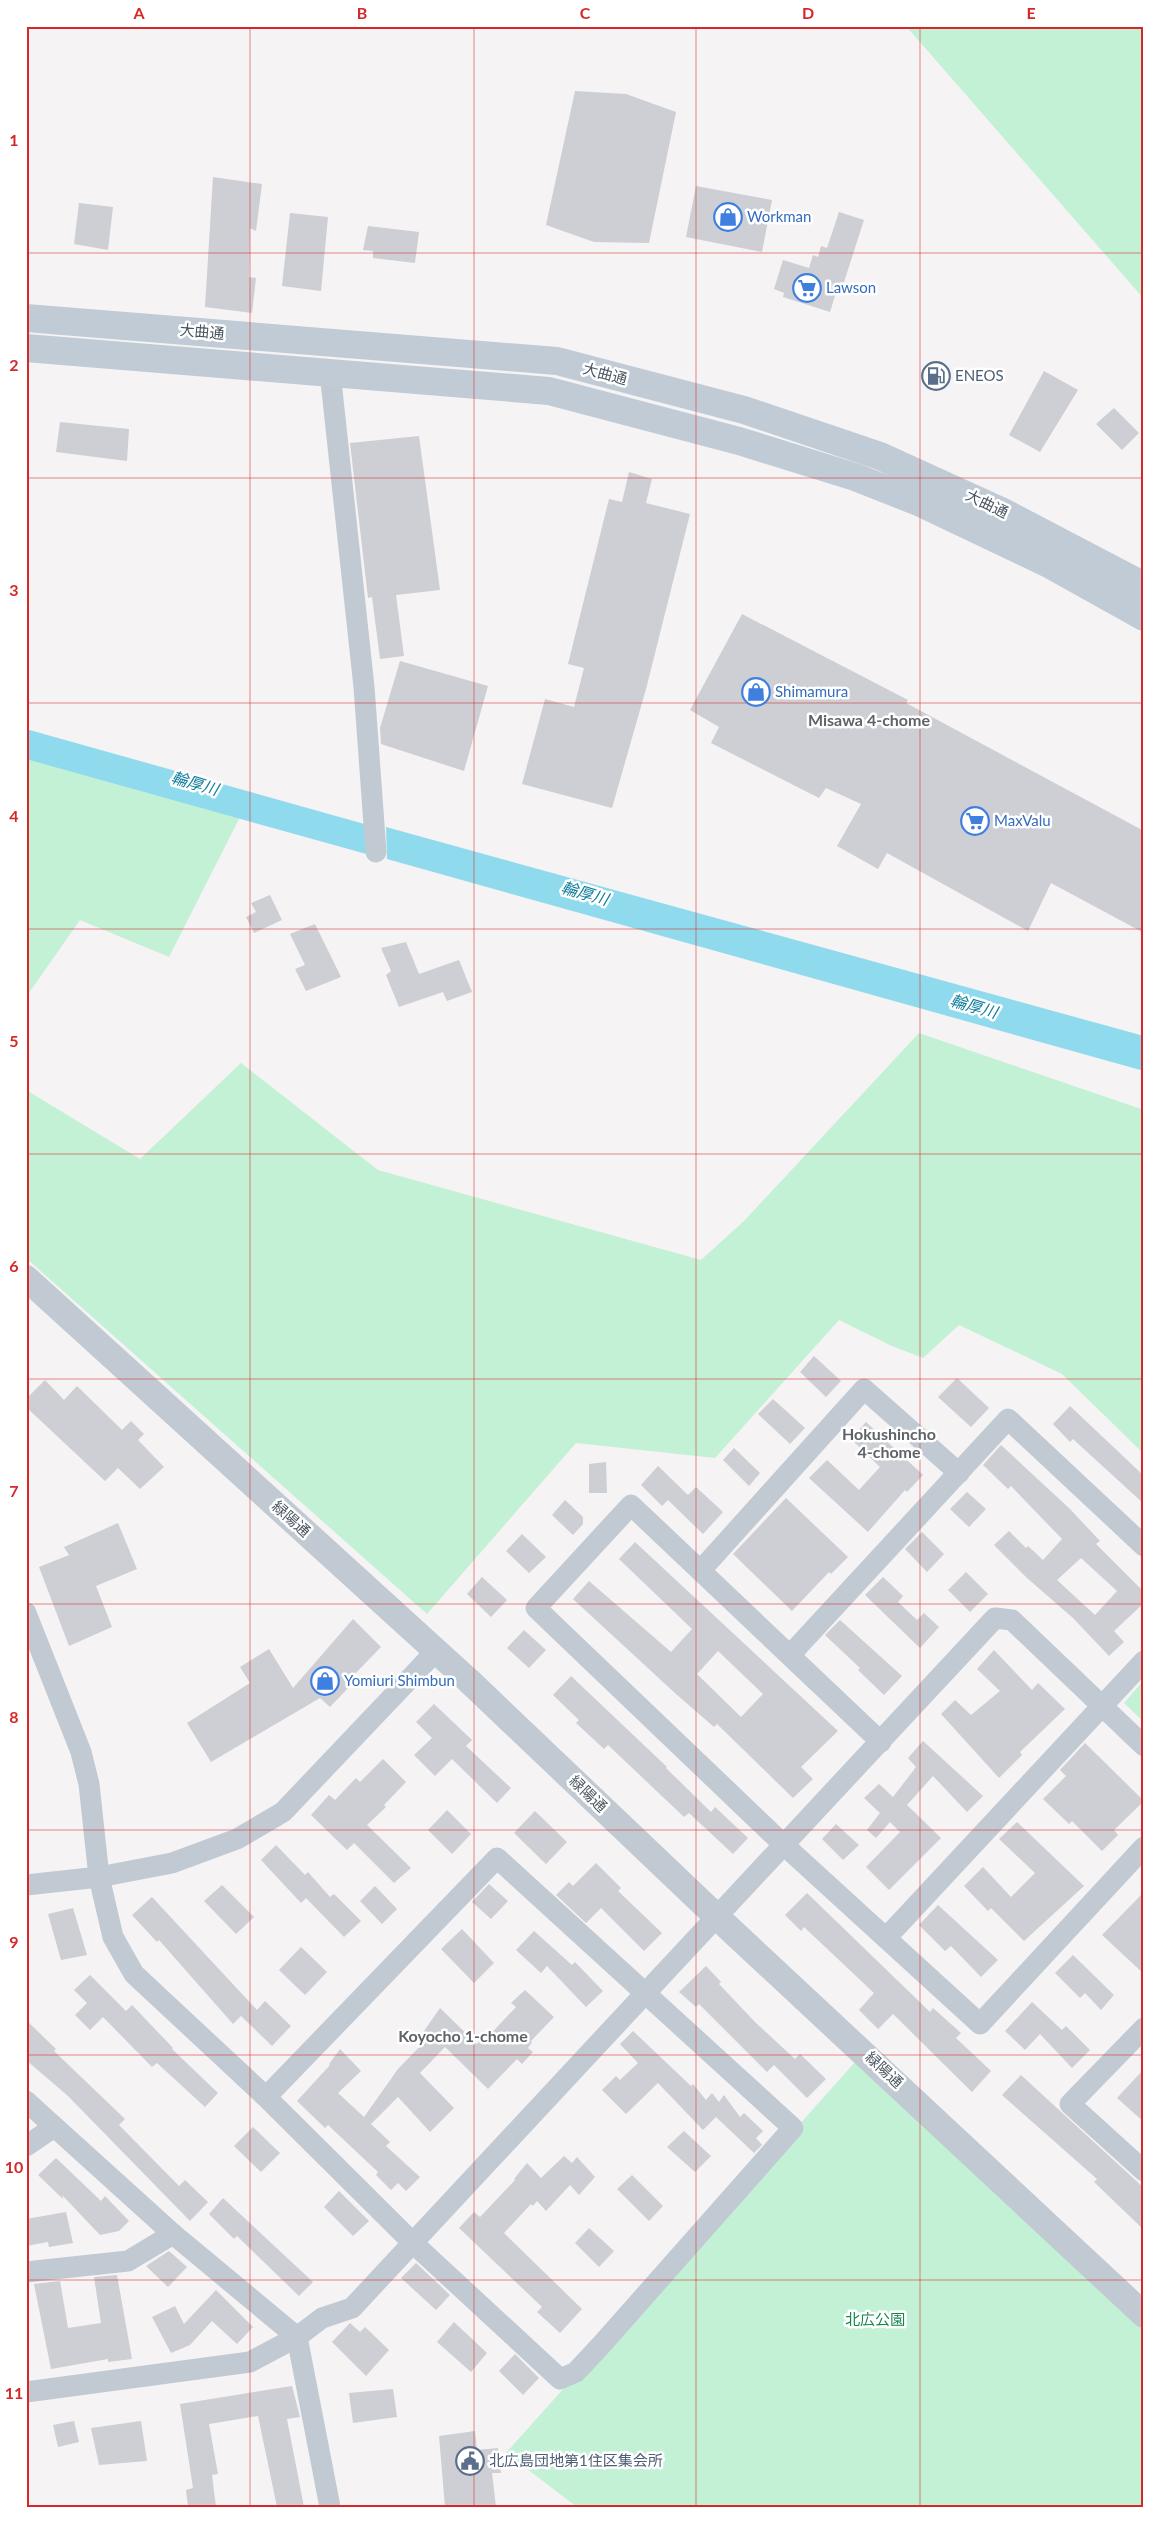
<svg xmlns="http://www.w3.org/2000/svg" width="1170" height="2533" font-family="Lato,'Noto Sans JP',sans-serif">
<rect width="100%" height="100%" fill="#f5f3f3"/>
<g fill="#c3f1d5">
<polygon points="906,26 1144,26 1144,299"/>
<polygon points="26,751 243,811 169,957 80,920 26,997"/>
<polygon points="919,1033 1144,1110 1144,1454 1062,1374 959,1325 923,1358 892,1346 839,1320 715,1458 576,1443 427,1614 26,1258 26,1090 140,1159 241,1063 378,1170 701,1260 744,1221"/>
<polygon points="1144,1680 1144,1722 1124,1703"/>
<polygon points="864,2052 1144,2315 1144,2507 577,2507 506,2453"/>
</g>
<g fill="#90daee">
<polygon points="26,729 368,825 370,855 26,759"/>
<polygon points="386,827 1144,1036 1144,1071 387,859"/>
</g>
<g fill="#cdcfd5" fill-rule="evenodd">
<polygon points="575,91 626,94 676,112 649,243 594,242 546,225"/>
<polygon points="213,177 262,184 256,231 250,228 249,277 256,278 252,313 205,307"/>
<polygon points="696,186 772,200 762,252 686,237"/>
<polygon points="79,203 113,207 108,250 74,244"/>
<polygon points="839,212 864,220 844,282 839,283 830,312 783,297 784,293 774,289 783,260 809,268 813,255 818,257 821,246 827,248"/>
<polygon points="290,213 328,217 321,291 282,286"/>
<polygon points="368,226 419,232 415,263 373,258 373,251 363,250"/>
<polygon points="1044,371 1078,390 1040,452 1009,435"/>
<polygon points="1114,408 1139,433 1122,450 1096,424"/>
<polygon points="60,422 129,429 127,461 56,452"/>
<polygon points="419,436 440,590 396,595 404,656 380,659 372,597 368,598 350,443"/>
<polygon points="629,472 652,479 646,503 690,514 646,689 612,808 522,784 545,699 574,707 584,668 568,664 609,499 622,502"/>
<polygon points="742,614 908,700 906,703 1144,831 1144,933 1051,883 1028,931 887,853 878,869 837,846 861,804 826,788 819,798 711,743 719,727 690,710"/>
<polygon points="400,661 488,686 464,771 381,744 380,728"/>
<polygon points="270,895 282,920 254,933 246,917 256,912 251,903"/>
<polygon points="315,924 341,977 306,991 295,969 305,965 290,934"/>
<polygon points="406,942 419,974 459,960 472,992 447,1001 443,992 399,1007 386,975 391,971 381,948"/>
<polygon points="814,1356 841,1381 826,1397 800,1372"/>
<polygon points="957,1378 989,1408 971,1427 938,1397"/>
<polygon points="45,1380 64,1400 77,1386 122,1430 131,1421 144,1434 138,1440 164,1467 140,1489 118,1468 105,1481 26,1407 26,1399"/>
<polygon points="773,1399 805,1428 790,1444 758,1414"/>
<polygon points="1070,1406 1144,1476 1144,1504 1073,1439 1070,1442 1053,1424"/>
<polygon points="866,1422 923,1475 907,1492 905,1490 868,1532 809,1478 827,1460 859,1490 880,1467 851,1439"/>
<path d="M1001 1445 1070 1509 1100 1541 1096 1544 1144 1592V1603L1114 1631 1124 1642 1109 1656 1073 1618 1027 1578 994 1545 1009 1531 1026 1548 1028 1546 1043 1560 1062 1539 1011 1486 1008 1489 983 1465ZM1081 1558 1117 1591 1095 1615 1057 1580Z"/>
<polygon points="734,1448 760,1473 749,1486 723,1460"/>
<polygon points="606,1462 607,1493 589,1493 589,1464"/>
<polygon points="658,1466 688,1495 696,1487 723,1512 703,1534 668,1500 662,1506 641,1485"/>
<polygon points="967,1492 986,1509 969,1527 950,1509"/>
<polygon points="786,1498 848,1557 831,1574 829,1572 792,1611 733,1554"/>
<polygon points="565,1500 583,1517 583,1524 573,1535 552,1515"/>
<polygon points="118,1523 137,1569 96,1586 112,1627 69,1646 39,1567 69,1555 64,1547"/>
<polygon points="922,1532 944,1554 927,1572 905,1549"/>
<polygon points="522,1534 546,1557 529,1573 506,1551"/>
<path d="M635 1542 838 1731 801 1767 813 1779 793 1798 717 1724 714 1727 676 1694 573 1599 589 1581 671 1652 692 1629 619 1559ZM718 1651 763 1694 741 1717 697 1674Z"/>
<polygon points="966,1572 988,1594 970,1612 948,1590"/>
<polygon points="482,1577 507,1600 491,1617 467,1594"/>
<polygon points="883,1577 903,1596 898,1602 917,1620 924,1613 939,1627 920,1648 865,1595"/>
<polygon points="353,1619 381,1647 349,1680 352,1684 330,1707 320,1698 211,1762 187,1723 250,1683 240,1667 269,1649 293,1688"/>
<polygon points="840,1620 902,1676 884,1695 858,1670 860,1668 825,1635"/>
<polygon points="524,1630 546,1650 529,1668 507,1648"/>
<polygon points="994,1650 1032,1690 1038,1683 1065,1709 1020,1752 1022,1755 999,1778 941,1714 955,1700 971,1715 1000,1691 977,1669"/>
<polygon points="571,1676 667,1767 666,1768 711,1812 715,1807 748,1838 733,1854 689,1813 684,1817 608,1745 604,1749 576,1723 579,1720 553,1695"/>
<polygon points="434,1704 472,1740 466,1746 511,1788 497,1803 452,1759 435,1776 414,1755 432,1738 416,1722"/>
<polygon points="923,1741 983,1796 967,1812 933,1776 907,1805 941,1838 889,1890 866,1867 900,1832 890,1822 876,1838 867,1830 880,1813 864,1798 879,1784 893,1797 916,1767 908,1758"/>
<polygon points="1085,1743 1144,1801 1114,1830 1118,1835 1102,1851 1072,1821 1069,1824 1043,1799 1066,1776 1060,1770"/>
<polygon points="383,1759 406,1782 384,1805 386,1807 367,1825 411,1868 394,1883 354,1843 347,1850 311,1815 329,1795 335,1800 356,1778 360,1782"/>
<polygon points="447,1810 471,1834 452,1854 428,1830"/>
<polygon points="535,1811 567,1842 546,1864 514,1833"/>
<polygon points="1017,1822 1084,1886 1024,1941 991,1908 988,1911 964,1886 983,1867 1011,1897 1035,1873 999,1839"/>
<polygon points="836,1824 859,1845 843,1860 822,1839"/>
<polygon points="276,1845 305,1875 308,1872 330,1897 334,1894 361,1921 344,1937 306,1898 301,1903 261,1860"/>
<polygon points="596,1863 621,1888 618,1891 662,1933 644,1951 601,1908 586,1923 556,1895 569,1882 573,1886"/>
<polygon points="489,1884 508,1901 491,1919 472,1902"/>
<polygon points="222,1885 254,1917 236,1934 204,1901"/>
<polygon points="375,1886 397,1909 382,1924 360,1901"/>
<polygon points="1144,1892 1144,1974 1102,1935"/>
<polygon points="807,1893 930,2012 933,2008 961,2033 956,2038 991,2071 972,2092 893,2014 878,2029 859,2010 874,1993 804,1927 801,1931 785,1915"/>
<polygon points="152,1897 257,2010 265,2001 291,2026 272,2046 241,2016 233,2024 159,1940 157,1942 132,1915"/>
<polygon points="938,1905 998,1960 981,1977 951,1946 945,1951 919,1925"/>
<polygon points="73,1908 87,1955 61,1960 48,1914"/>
<polygon points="462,1929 494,1963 474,1983 441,1949"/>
<polygon points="534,1931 572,1965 575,1962 603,1991 586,2007 547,1966 541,1973 516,1950"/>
<polygon points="301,1947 327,1972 305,1995 279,1970"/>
<polygon points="1073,1955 1114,1995 1101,2010 1085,1993 1080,1998 1055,1973"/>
<polygon points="706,1966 721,1982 719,1984 755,2022 795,2059 800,2054 826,2079 807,2098 774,2065 767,2072 699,2004 696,2007 679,1992"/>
<polygon points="90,1975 126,2011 132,2005 173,2048 172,2049 218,2093 205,2107 157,2063 152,2067 103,2017 90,2030 75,2015 87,2003 74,1990"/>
<polygon points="525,1990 554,2017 531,2041 532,2042 528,2048 533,2052 522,2064 517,2059 488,2089 445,2047 420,2073 454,2108 430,2132 398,2097 371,2124 390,2142 386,2146 420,2177 406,2191 398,2183 391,2190 376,2175 378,2172 328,2125 325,2128 297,2101 330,2065 329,2064 340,2049 361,2071 338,2093 364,2117 398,2069 427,2039 422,2034 440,2008 477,2044 479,2042 481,2044 516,2007 511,2003"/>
<polygon points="1032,2002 1062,2030 1066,2026 1090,2050 1072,2068 1040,2034 1025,2050 1005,2031"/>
<polygon points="26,2020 56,2049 54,2051 125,2119 119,2125 179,2186 185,2180 208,2202 190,2221 68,2096 26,2060"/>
<polygon points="633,2031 691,2086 693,2084 706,2100 712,2093 719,2102 724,2095 740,2117 744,2113 763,2131 756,2138 762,2145 754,2153 716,2117 703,2130 658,2083 626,2114 602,2090 616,2076 620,2080 638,2063 620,2044"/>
<polygon points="1144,2069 1144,2122 1117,2098"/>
<polygon points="1021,2075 1144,2188 1144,2230 1094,2182 1097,2179 1002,2095"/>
<polygon points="253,2127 280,2153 261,2172 234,2146"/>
<polygon points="684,2131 711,2156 695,2172 667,2147"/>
<polygon points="564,2156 572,2163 577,2157 595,2177 579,2195 570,2185 546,2211 537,2201 533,2206 531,2204 504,2233 582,2309 560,2333 537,2312 542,2307 459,2228 474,2212 480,2217 515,2180 514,2179 527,2163 541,2178"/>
<polygon points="56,2158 101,2201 105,2196 129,2221 119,2231 100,2235 62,2195 63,2199 38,2175"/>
<polygon points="632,2175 663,2206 649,2221 617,2189"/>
<polygon points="339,2191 369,2221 353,2236 324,2207"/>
<polygon points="223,2198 313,2282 299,2296 237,2236 234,2239 209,2214"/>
<polygon points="66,2212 73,2243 49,2247 48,2242 26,2246 26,2219"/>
<polygon points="589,2228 614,2251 599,2267 575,2243"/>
<polygon points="169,2251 187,2267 168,2287 146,2266"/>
<polygon points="416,2263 450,2295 436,2310 401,2278"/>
<polygon points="117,2275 132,2359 108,2362 108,2359 51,2369 34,2284 60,2281 68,2328 101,2323 94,2277"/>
<polygon points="216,2290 253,2327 237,2344 212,2321 190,2345 171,2353 152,2317 175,2306 184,2324"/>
<polygon points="454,2322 487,2353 471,2372 437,2342"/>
<polygon points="350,2323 360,2332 365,2327 389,2350 366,2376 332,2342"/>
<polygon points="515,2354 539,2378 523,2395 499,2371"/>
<polygon points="292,2386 300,2417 287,2419 304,2507 277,2507 258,2416 209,2424 218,2474 212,2475 216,2507 188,2507 186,2490 193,2488 180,2404"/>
<polygon points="393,2389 397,2417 353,2423 349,2393"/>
<polygon points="74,2421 79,2442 58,2447 53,2425"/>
<polygon points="141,2421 147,2461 99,2465 91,2428"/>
<polygon points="475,2431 477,2450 498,2448 501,2473 492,2473 496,2507 445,2507 439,2436"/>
</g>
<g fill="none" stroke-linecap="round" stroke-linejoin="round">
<g stroke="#c1cad2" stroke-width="21">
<polyline points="330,372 364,687 376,852"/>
<polyline points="701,1570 864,1389 959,1473"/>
<polyline points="26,1613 81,1752 89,1784 99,1877 113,1937 134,1974 266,2097 414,2244 560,2379 576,2372 603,2343 793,2128 497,1858 266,2097"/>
<polyline points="790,1655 1008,1419 1144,1546"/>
<polyline points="881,1742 631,1505 536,1608 785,1846 980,2024 1144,1847"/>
<polyline points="26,1885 99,1877 172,1863 237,1839 283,1812 436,1651"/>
<polyline points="886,1938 1144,1661"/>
<polyline points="1144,2028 1070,2104 1144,2171"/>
<polyline points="26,2101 173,2234 297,2337 330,2507"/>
<polyline points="26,2146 54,2127"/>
<polyline points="26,2272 128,2261 173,2234"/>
<polyline points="26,2392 250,2362 297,2337 322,2318 352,2308 995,1618 1012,1620 1144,1746"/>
</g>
<polyline stroke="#c1cad2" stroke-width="26" points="26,1278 468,1680 718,1918 1144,2315"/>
<g stroke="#c1cbd6" stroke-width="28">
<polyline points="26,318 557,361 744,410 880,456 1003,512 1144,586"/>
<polyline points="26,348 549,391 739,441 855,477 921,503 1049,564 1144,617"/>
</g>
</g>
<path fill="none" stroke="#d62828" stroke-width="1" stroke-opacity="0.55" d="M250 26V2507M474 26V2507M696 26V2507M920 26V2507M26 253H1144M26 478H1144M26 703H1144M26 929H1144M26 1154H1144M26 1379H1144M26 1604H1144M26 1830H1144M26 2055H1144M26 2280H1144"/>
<defs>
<symbol id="shop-ring" viewBox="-11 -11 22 22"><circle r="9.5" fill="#fff" stroke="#3f7fe0" stroke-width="1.5"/><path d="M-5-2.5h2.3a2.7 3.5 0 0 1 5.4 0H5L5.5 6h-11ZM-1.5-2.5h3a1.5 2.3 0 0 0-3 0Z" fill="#3f7fe0"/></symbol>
<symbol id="supermarket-ring" viewBox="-11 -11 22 22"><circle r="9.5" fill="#fff" stroke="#3f7fe0" stroke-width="1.5"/><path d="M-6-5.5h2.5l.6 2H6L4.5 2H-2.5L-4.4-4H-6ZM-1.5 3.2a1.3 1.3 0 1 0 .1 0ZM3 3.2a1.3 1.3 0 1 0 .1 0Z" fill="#3f7fe0"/></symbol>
<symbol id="fuel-ring" viewBox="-11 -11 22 22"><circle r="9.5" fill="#fff" stroke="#5c6f8a" stroke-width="1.5"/><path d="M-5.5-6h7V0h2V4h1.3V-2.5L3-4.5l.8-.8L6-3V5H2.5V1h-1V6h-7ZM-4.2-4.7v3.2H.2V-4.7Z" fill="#5c6f8a"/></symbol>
<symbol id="civic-ring" viewBox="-11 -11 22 22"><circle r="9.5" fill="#fff" stroke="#5c6f8a" stroke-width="1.5"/><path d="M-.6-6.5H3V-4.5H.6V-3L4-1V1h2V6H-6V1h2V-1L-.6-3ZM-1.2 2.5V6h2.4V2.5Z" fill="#5c6f8a"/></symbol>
</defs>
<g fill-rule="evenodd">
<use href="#shop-ring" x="712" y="201" width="32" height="32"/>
<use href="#supermarket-ring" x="791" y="272" width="32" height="32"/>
<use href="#fuel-ring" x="920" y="360" width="32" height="32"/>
<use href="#shop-ring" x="740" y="676" width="32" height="32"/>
<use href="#supermarket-ring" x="959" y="805" width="32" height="32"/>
<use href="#shop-ring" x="309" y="1665" width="32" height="32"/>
<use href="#civic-ring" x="454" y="2445" width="32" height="32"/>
</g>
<g text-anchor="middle" stroke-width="5" stroke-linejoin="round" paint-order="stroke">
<g font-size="15" fill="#366cbe" stroke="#fff" text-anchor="start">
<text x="747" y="222">Workman</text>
<text x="826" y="293">Lawson</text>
<text x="775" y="697">Shimamura</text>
<text x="994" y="826">MaxValu</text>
<text x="344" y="1686">Yomiuri Shimbun</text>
</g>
<g font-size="15" fill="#4a5661" stroke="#fff">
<text transform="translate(202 332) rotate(5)" y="5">大曲通</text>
<text transform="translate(605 374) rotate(15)" y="5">大曲通</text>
<text transform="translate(987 504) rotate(26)" y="5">大曲通</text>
<text transform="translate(291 1519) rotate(42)" y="5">緑陽通</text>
<text transform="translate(588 1794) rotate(44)" y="5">緑陽通</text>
<text transform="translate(884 2070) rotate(43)" y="5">緑陽通</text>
</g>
<g font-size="15" fill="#4e5e75" stroke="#fff" text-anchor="start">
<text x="955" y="381">ENEOS</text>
<text x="489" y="2466">北広島団地第1住区集会所</text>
</g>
<g font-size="15" fill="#17864f" stroke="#fff">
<text x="875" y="2325">北広公園</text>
</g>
<g font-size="16" font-weight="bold" fill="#5f6368" stroke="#fff">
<text x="869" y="726">Misawa 4-chome</text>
<text x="889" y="1440">Hokushincho<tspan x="889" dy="18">4-chome</tspan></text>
<text x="463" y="2042">Koyocho 1-chome</text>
</g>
<g font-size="16" font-style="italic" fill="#0c7c9b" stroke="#fff">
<text transform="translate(195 783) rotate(16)" y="6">輪厚川</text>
<text transform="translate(585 893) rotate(16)" y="6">輪厚川</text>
<text transform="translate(974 1006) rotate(16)" y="6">輪厚川</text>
</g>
</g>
<rect width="1170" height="2533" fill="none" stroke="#ffffff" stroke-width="55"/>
<rect x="28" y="28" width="1114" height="2478" fill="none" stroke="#d62828" stroke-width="2"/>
<g font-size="16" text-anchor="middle" font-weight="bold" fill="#d62828">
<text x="139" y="19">A</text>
<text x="362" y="19">B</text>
<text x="585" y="19">C</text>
<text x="808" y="19">D</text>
<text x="1031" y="19">E</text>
<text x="14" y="146">1</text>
<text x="14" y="371">2</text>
<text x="14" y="596">3</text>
<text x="14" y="822">4</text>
<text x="14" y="1047">5</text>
<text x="14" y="1272">6</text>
<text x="14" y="1497">7</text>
<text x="14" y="1723">8</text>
<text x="14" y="1948">9</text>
<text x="14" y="2173">10</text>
<text x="14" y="2399">11</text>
</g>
</svg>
